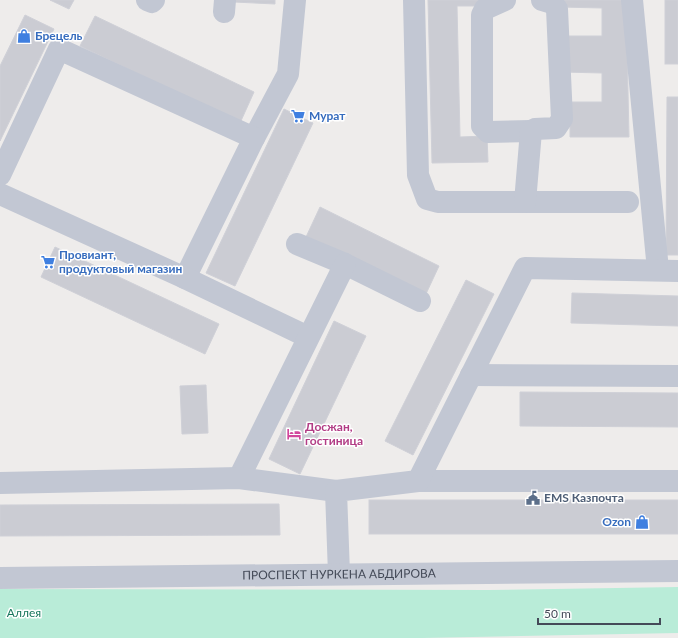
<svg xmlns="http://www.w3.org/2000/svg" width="678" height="638" font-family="Lato,sans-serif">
<rect width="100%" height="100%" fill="#eeeceb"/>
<polygon fill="#b9ecd8" points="678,587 678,633 422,638 0,638 0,589 489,590"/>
<g fill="#cbccd3" stroke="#cfd0d7">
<polygon points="50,0 74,0 69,9"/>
<polygon points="234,0 275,0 275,4 234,2"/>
<polygon points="428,0 484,0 484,6 457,6 460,137 487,136 488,162 432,163"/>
<polygon points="560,0 626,0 629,137 570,137 570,102 602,102 602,73 563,72 562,36 602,36 602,8 560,7"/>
<rect x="665" y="0" width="13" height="64"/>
<polygon points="25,15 54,29 0,141 0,66"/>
<polygon points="95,16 254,92 240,123 80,46"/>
<polygon points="667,97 678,97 678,255 666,255"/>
<polygon points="284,109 313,123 235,286 206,273"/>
<polygon points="320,207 439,266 425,296 306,237"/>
<polygon points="55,247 219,324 205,354 41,277"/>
<polygon points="466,280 494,294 413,455 385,441"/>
<polygon points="572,293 678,296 678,326 571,323"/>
<polygon points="334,321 366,336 300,474 269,459"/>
<polygon points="206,385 208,433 182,434 180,386"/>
<polygon points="520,392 678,393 678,427 520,426"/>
<rect x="369" y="500" width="309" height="34"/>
<polygon points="279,504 280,535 0,536 0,505"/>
</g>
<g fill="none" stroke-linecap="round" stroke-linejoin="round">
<g stroke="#c2c7d3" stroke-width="22">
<polyline points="147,0 152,2 154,0"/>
<polyline points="414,0 418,175 427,199 438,202 628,202"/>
<polyline points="505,0 485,9 482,15 482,126 488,132 531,131"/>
<polyline points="632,0 658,270"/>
<polyline points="224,12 225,0"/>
<polyline points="254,138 288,74 295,0"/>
<polyline points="0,175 59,49 254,138 185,278 0,194"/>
<polyline points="525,202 531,131 535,129 556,128 562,119 557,9 552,3 542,0"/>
<polyline points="297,244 345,264 420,301"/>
<polyline points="185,278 308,337"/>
<polyline points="471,375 678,376"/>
<polyline points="239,478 345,264"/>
<polyline points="418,481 678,481"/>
<polyline points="0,483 239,478 336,491"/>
<polyline points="339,574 336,491 418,481 525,268 678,271"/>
<path id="s1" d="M0 578 678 571"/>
</g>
</g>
<defs>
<symbol id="shop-bare" viewBox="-9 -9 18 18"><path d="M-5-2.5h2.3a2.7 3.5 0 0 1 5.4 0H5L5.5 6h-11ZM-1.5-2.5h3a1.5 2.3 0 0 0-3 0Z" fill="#3f7fe0" stroke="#fff" stroke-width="2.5" paint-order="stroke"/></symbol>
<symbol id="supermarket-bare" viewBox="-9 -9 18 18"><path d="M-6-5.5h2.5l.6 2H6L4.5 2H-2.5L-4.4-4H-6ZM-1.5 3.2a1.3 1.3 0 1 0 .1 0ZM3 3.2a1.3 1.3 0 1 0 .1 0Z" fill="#3f7fe0" stroke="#fff" stroke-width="2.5" paint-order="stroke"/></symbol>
<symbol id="hotel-bare" viewBox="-9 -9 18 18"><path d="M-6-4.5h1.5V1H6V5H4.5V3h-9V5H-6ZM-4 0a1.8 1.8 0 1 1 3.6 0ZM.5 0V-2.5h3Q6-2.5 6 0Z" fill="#d1479c" stroke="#fff" stroke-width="2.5" paint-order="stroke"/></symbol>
<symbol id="civic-bare" viewBox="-9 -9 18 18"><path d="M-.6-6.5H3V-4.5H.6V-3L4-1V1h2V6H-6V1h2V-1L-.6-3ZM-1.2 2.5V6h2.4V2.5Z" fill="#5c6f8a" stroke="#fff" stroke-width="2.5" paint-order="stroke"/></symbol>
</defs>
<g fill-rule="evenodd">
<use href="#shop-bare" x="14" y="26" width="20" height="20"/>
<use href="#supermarket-bare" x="288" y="106" width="20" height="20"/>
<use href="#supermarket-bare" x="38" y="252" width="20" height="20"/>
<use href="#hotel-bare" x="284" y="424" width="20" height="20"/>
<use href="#civic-bare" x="523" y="488" width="20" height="20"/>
<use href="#shop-bare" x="632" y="512" width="20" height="20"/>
</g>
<g text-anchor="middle" stroke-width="3" stroke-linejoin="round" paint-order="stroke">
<g font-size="12" font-weight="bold" fill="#366cbe" stroke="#fff" text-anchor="start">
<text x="35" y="40">Брецель</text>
<text x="309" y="120">Мурат</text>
<text x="59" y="259">Провиант,<tspan x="59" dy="14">продуктовый магазин</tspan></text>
<text x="631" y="526" text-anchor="end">Ozon</text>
</g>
<g font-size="12" font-weight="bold" fill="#b23c85" stroke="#fff" text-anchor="start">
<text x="305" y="431">Досжан,<tspan x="305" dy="14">гостиница</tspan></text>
</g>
<g font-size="12" font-weight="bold" fill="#4e5e75" stroke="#fff" text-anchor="start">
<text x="544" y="502">EMS Казпочта</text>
</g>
<g font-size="12" fill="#444a58" stroke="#fff">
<text dy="4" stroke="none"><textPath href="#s1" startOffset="339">ПРОСПЕКТ НУРКЕНА АБДИРОВА</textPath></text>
</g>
<g font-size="12" fill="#18765c" stroke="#fff">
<text x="24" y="617">Аллея</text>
</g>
</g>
<path d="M538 618v6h122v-6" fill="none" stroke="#444a58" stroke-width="2"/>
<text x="544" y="618" font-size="12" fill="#444a58" stroke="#ffffff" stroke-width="3" paint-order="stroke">50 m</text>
</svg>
